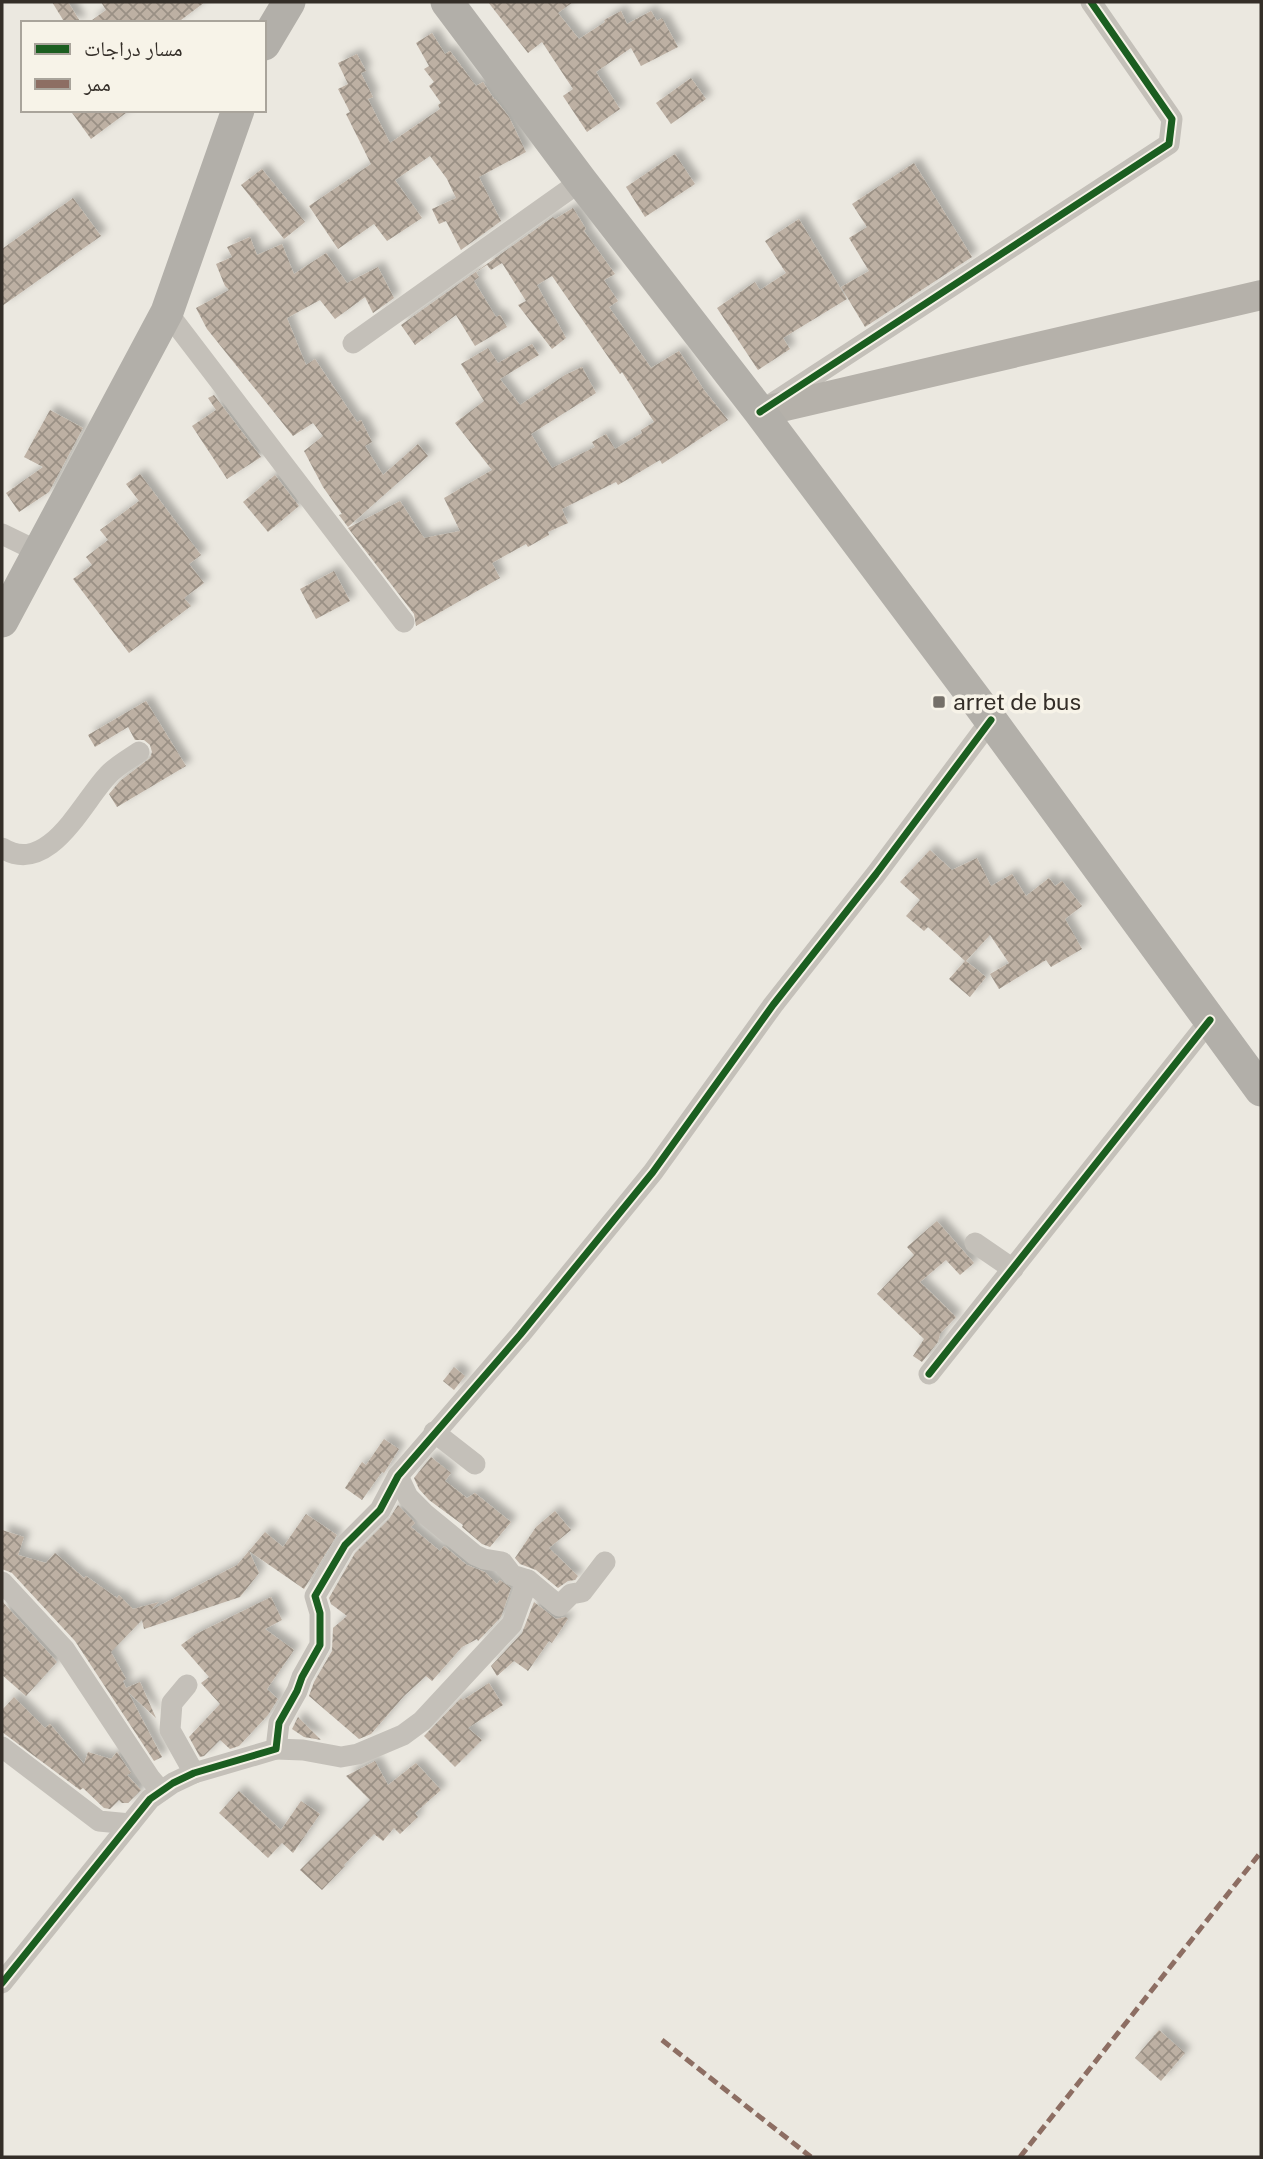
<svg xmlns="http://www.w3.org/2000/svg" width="1263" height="2159" font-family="'Public Sans','Noto Naskh Arabic',sans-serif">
<defs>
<pattern id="building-cross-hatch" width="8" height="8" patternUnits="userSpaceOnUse" patternTransform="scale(1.75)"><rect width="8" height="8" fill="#bdb0a3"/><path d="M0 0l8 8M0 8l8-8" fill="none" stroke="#9a9085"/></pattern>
<filter id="shadow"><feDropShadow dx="6" dy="-6" stdDeviation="3.5" flood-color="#0004"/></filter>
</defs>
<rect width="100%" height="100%" fill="#ebe8e0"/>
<g fill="url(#building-cross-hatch)" filter="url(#shadow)">
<polygon points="52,2 68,2 81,23 65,23"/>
<polygon points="101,2 205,2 177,23 88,23 106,10"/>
<polygon points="488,2 573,2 558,13 579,39 605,22 604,20 621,11 627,24 651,11 657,21 662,18 678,47 641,66 631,48 596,72 620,109 587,132 563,96 573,89 542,42 528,53"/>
<polygon points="432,33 445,54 450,51 476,86 483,82 494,99 495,99 509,117 526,152 479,177 501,221 461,250 446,221 439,224 432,209 456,198 447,179 430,156 395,180 422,218 387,241 374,224 338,249 309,206 371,164 346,114 350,112 338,89 348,84 338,63 357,54 366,71 361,73 373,97 368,99 390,143 440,109 438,105 441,103 429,86 434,82 424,69 429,66 416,43"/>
<polygon points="691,78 706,99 671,124 656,103"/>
<polygon points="70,110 130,110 91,139"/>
<polygon points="675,154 695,184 645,217 626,187"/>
<polygon points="914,163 972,257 865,327 841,287 869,271 849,238 867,227 852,204"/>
<polygon points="262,169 305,222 284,239 241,185"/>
<polygon points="73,198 101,236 2,306 2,249"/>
<polygon points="573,208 586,229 584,231 615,274 604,280 618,301 609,307 651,368 679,351 704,390 728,420 662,464 660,460 618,485 616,482 562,509 568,523 548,532 549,535 528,547 526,544 492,563 500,578 416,626 414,614 348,528 400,501 424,538 460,531 444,498 492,470 455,423 484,401 461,364 488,348 498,363 532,344 539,355 500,379 520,405 565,375 582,367 596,393 531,434 552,468 595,447 592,442 606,434 615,449 642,433 641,430 654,422 622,372 620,374 552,276 537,285 566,338 552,349 518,305 526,301 502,263 491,270 487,265 476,272 479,277 474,281 496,317 500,315 507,327 475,346 456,315 415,345 401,325 553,217 555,219"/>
<polygon points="799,219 847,299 783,338 790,349 758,370 717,308 755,282 760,290 786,273 765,241"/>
<polygon points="250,237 257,255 282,244 294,274 326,253 347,283 378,267 394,298 373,313 365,297 335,319 320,300 287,318 306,365 315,359 357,422 361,420 372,442 365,446 383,475 418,444 428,456 348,527 339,515 342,514 323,487 304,451 323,436 313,423 293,436 207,329 196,308 229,290 225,286 216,264 232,257 227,247"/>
<polygon points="214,395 261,457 227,479 192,426 216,410 208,398"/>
<polygon points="50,410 83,428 49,492 19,512 6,493 43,467 24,457"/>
<polygon points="140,474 201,555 189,564 204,583 184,598 191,606 129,653 73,579 92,565 86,557 108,540 100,530 139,501 126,484"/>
<polygon points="275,475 299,506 268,532 243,502"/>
<polygon points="334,571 350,601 316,619 300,589"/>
<polygon points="146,701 186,766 117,807 109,794 120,781 150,758 152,752 150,745 144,740 135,740 128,727 95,747 88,735"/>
<polygon points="930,850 952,870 977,858 991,886 1012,874 1026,896 1049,878 1055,886 1062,881 1082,906 1065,919 1082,949 1051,967 1046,960 999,989 990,974 1009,963 990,935 966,961 986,977 970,997 949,979 965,961 928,927 924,931 906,916 920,900 900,882"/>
<polygon points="937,1221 974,1263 960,1275 946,1260 920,1282 956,1317 940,1334 938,1342 922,1362 913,1356 924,1339 877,1294 914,1255 907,1247"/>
<polygon points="454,1367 465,1376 454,1390 443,1381"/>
<polygon points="384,1439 399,1449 384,1473 382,1472 362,1500 345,1488 362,1462 366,1465"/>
<polygon points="431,1457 451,1473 445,1481 467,1498 475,1493 511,1522 490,1547 482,1544 462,1527 463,1525 429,1500 419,1489 414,1478"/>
<polygon points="398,1505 415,1523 411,1527 440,1551 444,1546 467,1565 485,1572 497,1584 500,1580 511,1588 501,1617 478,1641 477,1639 462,1647 432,1681 426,1676 404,1696 371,1734 359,1739 309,1696 314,1682 332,1651 333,1628 347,1616 331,1604 329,1598 355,1553 389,1519"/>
<polygon points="555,1511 571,1530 549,1548 578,1576 575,1580 568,1581 558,1588 536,1570 520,1564 515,1558 536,1527"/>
<polygon points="306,1514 337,1535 304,1589 249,1551 265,1532 283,1547"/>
<polygon points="2,1530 24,1537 18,1555 46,1563 55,1553 84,1578 86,1576 117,1598 119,1595 133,1609 159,1602 151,1610 237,1565 249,1551 259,1573 240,1597 144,1629 142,1620 111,1652 126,1679 123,1681 126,1688 140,1682 156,1718 128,1692 162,1757 154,1761 75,1641 12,1573 2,1569"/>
<polygon points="271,1597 282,1620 265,1629 294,1650 267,1689 278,1699 268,1715 239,1746 230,1749 220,1740 204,1756 200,1757 189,1737 220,1704 201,1683 209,1677 181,1645 196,1634"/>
<polygon points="2,1601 57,1662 26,1696 2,1675"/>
<polygon points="534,1602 556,1619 566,1617 568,1619 552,1643 549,1641 528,1671 514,1661 497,1676 491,1666 522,1633"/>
<polygon points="489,1683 503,1705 468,1728 482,1740 455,1767 424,1736 461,1698 463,1700"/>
<polygon points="14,1697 45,1728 50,1724 84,1764 88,1752 111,1759 117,1752 131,1773 127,1775 141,1790 128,1803 122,1803 119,1800 110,1809 104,1808 83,1788 80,1790 2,1732 2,1710"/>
<polygon points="298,1717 321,1740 304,1737 292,1729"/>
<polygon points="375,1761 388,1785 416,1763 441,1790 415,1813 418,1817 400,1834 394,1828 383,1841 374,1834 344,1865 345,1866 322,1890 300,1870 370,1800 346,1776"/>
<polygon points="239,1791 281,1830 301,1801 320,1814 293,1853 282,1843 268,1858 219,1813"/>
<polygon points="1159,2030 1185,2053 1161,2081 1135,2058"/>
</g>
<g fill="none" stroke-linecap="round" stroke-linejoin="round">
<g stroke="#c4c0b9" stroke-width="21">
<polyline points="167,312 404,622"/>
<polyline points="353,343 581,181"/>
<polyline points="773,403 1169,144 1172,119 1091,2"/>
<polyline points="2,534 39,552"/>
<path d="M2 848C49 877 82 802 108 775 116 766 129 759 139 752"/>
<polyline points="975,1243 1013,1269"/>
<polyline points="929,1374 1210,1020"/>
<polyline points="434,1432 475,1464"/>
<polyline points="398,1476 408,1497 424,1513 475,1555 484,1559 502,1562 512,1575 528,1580"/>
<polyline points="2,1582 65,1650 150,1778 161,1791"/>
<polyline points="187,1685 172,1703 170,1730 194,1773"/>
<polyline points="2,1747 99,1821 130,1824"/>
<polyline points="276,1749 303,1750 341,1757 358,1754 403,1735 422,1721 512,1624 528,1580 559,1606 571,1594 582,1592 605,1562"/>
<polyline points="2,1983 150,1799 173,1783 194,1773 276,1749 279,1723 297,1691 302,1677 320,1645 320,1613 315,1596 345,1545 380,1510 398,1476 520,1335 653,1172 773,1005 876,874 991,720"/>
</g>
<polyline stroke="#b5b1aa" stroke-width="30" points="760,412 1261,295"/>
<g stroke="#b2afa9" stroke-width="33">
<polyline points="447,2 581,181 760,412 979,704 1261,1090"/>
<polyline points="264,44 289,2"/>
<polyline points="2,621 167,312 238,110"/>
</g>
<g stroke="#8d6e63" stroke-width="5" stroke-dasharray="10 5" stroke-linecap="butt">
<polyline points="662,2040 811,2157"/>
<polyline points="1020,2157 1261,1852"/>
</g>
<defs>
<g id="cycleway">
<polyline points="760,412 1169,144 1172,119 1091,2"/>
<polyline points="929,1374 1210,1020"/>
<polyline points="2,1983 150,1799 173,1783 194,1773 276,1749 279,1723 297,1691 302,1677 320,1645 320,1613 315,1596 345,1545 380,1510 398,1476 520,1335 653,1172 773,1005 876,874 991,720"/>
</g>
</defs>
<use href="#cycleway" stroke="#f7f3e8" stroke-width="11"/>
<use href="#cycleway" stroke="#1b5e20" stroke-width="7"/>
</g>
<rect fill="#746f68" stroke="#f7f3e8" stroke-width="2.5" x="932" y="695" width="14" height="14" rx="3.5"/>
<g text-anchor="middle" stroke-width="7" stroke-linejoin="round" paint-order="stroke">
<g font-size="23" fill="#342e28" stroke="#f7f3e8" text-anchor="start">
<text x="953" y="710">arret de bus</text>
</g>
</g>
<rect width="1263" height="2159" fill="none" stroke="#342e28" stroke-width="7"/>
<rect x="21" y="21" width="245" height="91" fill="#f7f3e8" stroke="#a9a49b" stroke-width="2"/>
<rect x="35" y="44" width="35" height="10" fill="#1b5e20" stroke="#a9a49b" stroke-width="2"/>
<text x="84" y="56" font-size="21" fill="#342e28">مسار دراجات</text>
<rect x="35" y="79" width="35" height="10" fill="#8d6e63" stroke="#a9a49b" stroke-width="2"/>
<text x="84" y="91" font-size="21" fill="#342e28">ممر</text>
</svg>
